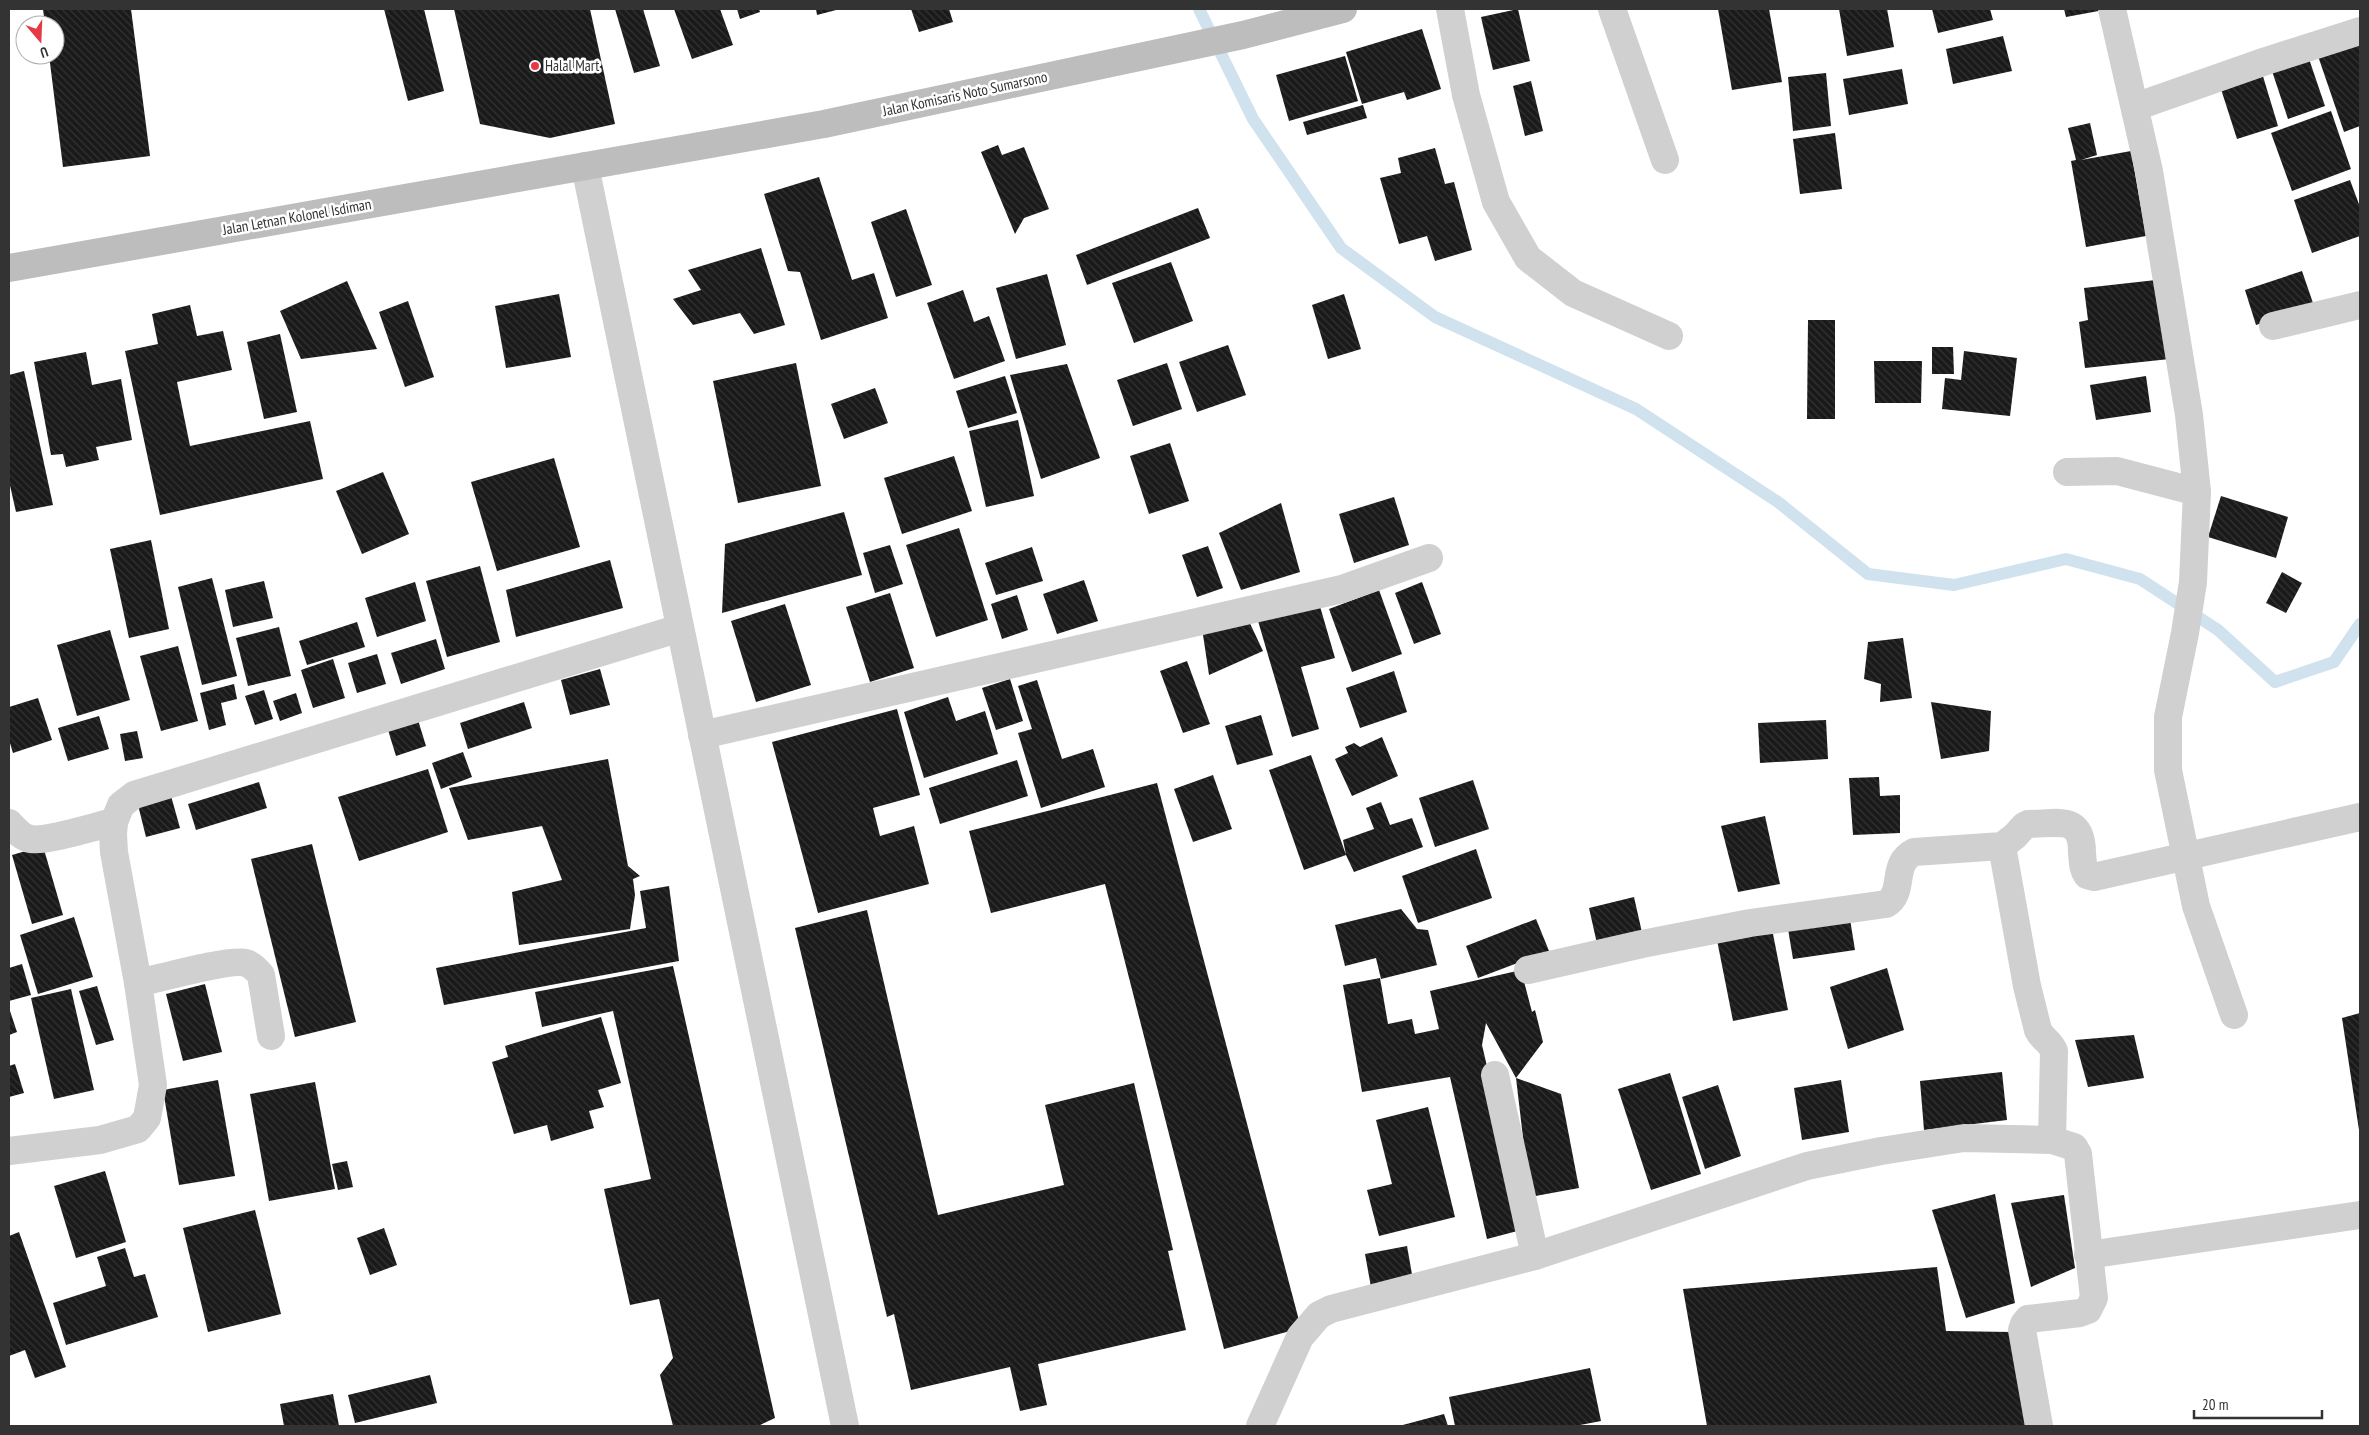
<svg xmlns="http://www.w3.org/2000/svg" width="2369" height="1435" font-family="'PT Sans Narrow',sans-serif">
<defs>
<pattern id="building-back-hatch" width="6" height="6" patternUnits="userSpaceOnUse" patternTransform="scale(1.25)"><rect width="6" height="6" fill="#1a1a1a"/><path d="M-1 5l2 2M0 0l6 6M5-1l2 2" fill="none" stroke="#333"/></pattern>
</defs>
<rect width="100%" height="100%" fill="#fff"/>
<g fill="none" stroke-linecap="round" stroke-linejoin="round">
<polyline stroke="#cfe2ee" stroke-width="12" points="1199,9 1253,119 1341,248 1435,317 1636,409 1778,502 1868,574 1954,585 2066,559 2140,579 2218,630 2275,682 2334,662 2360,624"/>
</g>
<g fill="url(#building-back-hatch)">
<polygon points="43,9 131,9 150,156 63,167 49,55 55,55 55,25 45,25"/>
<polygon points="384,9 424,9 444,91 408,101"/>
<polygon points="454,9 590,9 615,124 550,138 480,124"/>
<polygon points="615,9 643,9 660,66 634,73"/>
<polygon points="674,9 720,9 733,45 692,59"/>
<polygon points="737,9 759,9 760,12 740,19"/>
<polygon points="816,9 840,9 817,15"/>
<polygon points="911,9 949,9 953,22 919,32"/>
<polygon points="1518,9 1530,61 1493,70 1481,17"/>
<polygon points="1718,9 1769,9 1782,82 1732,90"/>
<polygon points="1839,9 1887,9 1894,47 1847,56"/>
<polygon points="1932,9 1990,9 1993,20 1938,33"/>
<polygon points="2064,9 2104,9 2104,10 2066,17"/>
<polygon points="1422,29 1441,89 1407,100 1404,92 1362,104 1346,52"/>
<polygon points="2003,36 2012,71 1953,84 1946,49"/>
<polygon points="2360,42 2360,126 2344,132 2318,56"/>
<polygon points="2307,53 2325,106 2288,119 2270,65"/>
<polygon points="1345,56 1358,101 1289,121 1276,75"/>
<polygon points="1902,69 1908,104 1849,115 1843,79"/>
<polygon points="1826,73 1831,126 1793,131 1788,77"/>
<polygon points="2262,73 2278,126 2237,139 2220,86"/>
<polygon points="1531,81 1543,131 1525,136 1513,86"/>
<polygon points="1363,105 1367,118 1307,135 1303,122"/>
<polygon points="2331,111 2351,169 2292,191 2271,133"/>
<polygon points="2090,123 2097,155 2081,160 2131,151 2146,236 2086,247 2071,161 2076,160 2068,128"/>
<polygon points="1835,133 1842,189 1800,194 1793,139"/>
<polygon points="998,145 1002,155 1024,147 1049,209 1024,218 1015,234 981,152"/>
<polygon points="1435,148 1445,184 1454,182 1472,250 1435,261 1427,236 1399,244 1380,178 1401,173 1398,158"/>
<polygon points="819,177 852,280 874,273 888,318 821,340 800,272 788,271 764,194"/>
<polygon points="2350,180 2360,207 2360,236 2312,253 2294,200"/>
<polygon points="1198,208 1210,238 1087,285 1076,255"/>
<polygon points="906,209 932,285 896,297 871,222"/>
<polygon points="761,248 785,325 754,334 740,313 693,325 673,299 701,290 688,270"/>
<polygon points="1171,262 1193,321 1134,343 1112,283"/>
<polygon points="2302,271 2314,306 2256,325 2245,290"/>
<polygon points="1047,274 1066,345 1016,359 996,288"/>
<polygon points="2156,280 2179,358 2085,368 2079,322 2088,320 2084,288"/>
<polygon points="347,281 377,349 301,359 280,311"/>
<polygon points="963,290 974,322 989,316 1005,361 954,379 927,303"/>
<polygon points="559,294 571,357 506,368 495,306"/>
<polygon points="1344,294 1361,349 1328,359 1312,305"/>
<polygon points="408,301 434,377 405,387 379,312"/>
<polygon points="190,305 197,336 223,331 232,370 177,382 190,446 310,421 323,479 160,515 125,351 158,344 152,314"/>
<polygon points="1808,320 1835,320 1835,419 1807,419"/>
<polygon points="280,334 297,412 264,419 247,342"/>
<polygon points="1228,345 1246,395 1197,412 1179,362"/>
<polygon points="1932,347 1953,347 1954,374 1932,374"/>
<polygon points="1964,351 2017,358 2010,416 1942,409 1945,378 1961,380"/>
<polygon points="86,352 92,385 121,379 132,440 96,447 99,460 66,467 63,454 51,455 34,362"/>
<polygon points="1874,361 1922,361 1921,403 1875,403"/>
<polygon points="796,363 821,486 738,503 713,381"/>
<polygon points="1167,363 1182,409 1133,426 1117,380"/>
<polygon points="1067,364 1100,458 1041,479 1010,375"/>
<polygon points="24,371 53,505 16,512 9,481 9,375"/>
<polygon points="1005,376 1017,413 968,428 956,391"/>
<polygon points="2146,376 2151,412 2096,420 2090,385"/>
<polygon points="875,388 888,423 844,439 831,404"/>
<polygon points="1018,420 1034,496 986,507 969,431"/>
<polygon points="1170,443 1189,501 1149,514 1130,456"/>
<polygon points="954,456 972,511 902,534 884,478"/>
<polygon points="554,458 580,547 497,571 471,482"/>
<polygon points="383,472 409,534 362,554 336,491"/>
<polygon points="2221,496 2288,517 2276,558 2208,537"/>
<polygon points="1394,497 1409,545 1354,563 1339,514"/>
<polygon points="1281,503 1300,572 1241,590 1219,533"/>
<polygon points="844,512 862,575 722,613 725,544"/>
<polygon points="959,528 988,620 936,637 906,545"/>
<polygon points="151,540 169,629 129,638 110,549"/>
<polygon points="890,545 903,584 875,593 863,553"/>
<polygon points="1208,546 1223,588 1197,597 1182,555"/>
<polygon points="1032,547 1043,581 996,595 985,563"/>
<polygon points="610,560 623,608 516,637 506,590"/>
<polygon points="480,566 500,642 447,657 426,581"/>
<polygon points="2282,572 2302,583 2286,613 2266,603"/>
<polygon points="212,578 237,676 202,685 178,587"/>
<polygon points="1084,580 1098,621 1057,634 1043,594"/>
<polygon points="264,581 273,618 233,627 225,590"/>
<polygon points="415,582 426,621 377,637 365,598"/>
<polygon points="1422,582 1441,634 1414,644 1395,593"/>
<polygon points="1379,590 1402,654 1352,672 1329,609"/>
<polygon points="890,593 914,668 870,682 846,607"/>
<polygon points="1017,595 1028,630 1002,639 991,604"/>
<polygon points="1317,596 1335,658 1301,667 1319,729 1292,737 1256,614"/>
<polygon points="785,604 811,685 756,702 731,621"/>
<polygon points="1246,615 1263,651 1209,675 1202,628"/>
<polygon points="357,622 365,647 307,665 299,641"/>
<polygon points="279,627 291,676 248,686 236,638"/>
<polygon points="110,630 130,700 77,716 57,645"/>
<polygon points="1903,638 1912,698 1880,702 1881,684 1864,679 1868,642"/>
<polygon points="436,639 445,669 401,684 391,653"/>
<polygon points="178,646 198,721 161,731 140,656"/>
<polygon points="377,654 386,684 357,693 348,663"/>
<polygon points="333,659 345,698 313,708 301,670"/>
<polygon points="1187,661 1210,724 1183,733 1160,671"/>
<polygon points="600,669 610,705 570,715 561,680"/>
<polygon points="1394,671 1407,712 1360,728 1346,688"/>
<polygon points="1010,679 1023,721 996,730 982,688"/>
<polygon points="1037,680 1062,759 1093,749 1105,787 1041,808 1018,733 1032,729 1018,686"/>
<polygon points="234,684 237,699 221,703 226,725 209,730 200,693"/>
<polygon points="264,690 273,719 255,725 245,696"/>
<polygon points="296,693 302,713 280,721 273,701"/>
<polygon points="948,697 956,721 985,711 998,754 924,778 904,712"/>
<polygon points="38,698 52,740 13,753 9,740 9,707"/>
<polygon points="524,702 532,728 468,749 460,723"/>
<polygon points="1931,702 1991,711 1989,751 1941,759"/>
<polygon points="897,709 920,795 873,808 880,836 914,826 929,884 818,913 772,742"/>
<polygon points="1261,715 1273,755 1237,765 1225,726"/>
<polygon points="99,716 109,749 68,761 58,728"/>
<polygon points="418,720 426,746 396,756 388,730"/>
<polygon points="1826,720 1828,759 1760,763 1758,723"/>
<polygon points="137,731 143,758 125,761 120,734"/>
<polygon points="1382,737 1398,776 1352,796 1335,759 1348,753 1345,747 1354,743 1360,747"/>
<polygon points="463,752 472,777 441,789 432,763"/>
<polygon points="1311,755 1346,855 1343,840 1374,829 1366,808 1381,802 1390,825 1412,818 1423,847 1354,872 1346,855 1304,870 1269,770"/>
<polygon points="608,759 628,866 640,876 633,879 635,895 630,929 519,945 512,892 562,880 542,826 468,840 449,788"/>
<polygon points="1017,760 1028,796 940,824 929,788"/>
<polygon points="428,769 448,832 359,861 338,797"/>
<polygon points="1213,775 1232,829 1193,842 1174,789"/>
<polygon points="1879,777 1880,796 1900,795 1900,833 1853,835 1849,778"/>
<polygon points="1473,780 1489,829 1435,847 1419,798"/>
<polygon points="259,782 267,808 196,830 188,804"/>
<polygon points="1157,783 1301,1328 1224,1349 1105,884 991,913 969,831"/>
<polygon points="171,796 180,828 146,837 138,805"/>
<polygon points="1765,816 1780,884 1738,892 1721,826"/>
<polygon points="312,844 356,1022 295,1037 251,859"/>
<polygon points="43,846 63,915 32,924 12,855"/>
<polygon points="1476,849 1492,898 1418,923 1402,876"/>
<polygon points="669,886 679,961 444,1005 436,968 646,928 640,891"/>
<polygon points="1634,897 1643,937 1598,948 1589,908"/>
<polygon points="1401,909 1417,929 1428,930 1437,965 1381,979 1376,958 1345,966 1335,925"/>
<polygon points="867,910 938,1215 1064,1185 1045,1105 1134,1083 1173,1250 1168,1251 1186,1330 1038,1364 1047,1405 1020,1411 1010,1367 911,1390 894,1314 887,1317 795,928"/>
<polygon points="1849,913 1855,950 1793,959 1787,923"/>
<polygon points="74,917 93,977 38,994 20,935"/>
<polygon points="1536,919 1549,951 1478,978 1466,946"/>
<polygon points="1772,929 1788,1010 1733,1021 1717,940"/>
<polygon points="22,964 31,995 9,1001 9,968"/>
<polygon points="673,966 775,1418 758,1426 673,1426 660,1375 673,1358 659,1299 630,1305 604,1189 651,1179 613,1011 542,1027 535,992"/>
<polygon points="1887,968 1904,1030 1848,1049 1830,987"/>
<polygon points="1521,970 1532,1012 1535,1010 1543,1042 1516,1078 1486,1023 1482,1045 1525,1229 1487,1239 1450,1077 1362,1092 1343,985 1380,978 1388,1024 1412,1019 1415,1034 1439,1029 1430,991"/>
<polygon points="205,984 222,1052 183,1061 166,994"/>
<polygon points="97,986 114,1040 96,1045 79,991"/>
<polygon points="71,989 94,1090 54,1099 31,998"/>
<polygon points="9,1008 17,1032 9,1035"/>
<polygon points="2360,1013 2360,1130 2359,1130 2342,1018"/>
<polygon points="601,1017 621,1083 598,1090 604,1107 589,1111 594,1128 551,1141 547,1125 514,1134 492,1062 508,1057 505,1046"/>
<polygon points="2134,1035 2144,1078 2088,1087 2075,1040"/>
<polygon points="15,1064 24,1093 9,1097 9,1066"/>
<polygon points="2002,1072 2007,1120 1924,1130 1920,1081"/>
<polygon points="1670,1073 1701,1174 1651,1190 1618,1089"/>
<polygon points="1516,1078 1561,1094 1579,1188 1530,1197"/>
<polygon points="218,1080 235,1176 179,1185 163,1090"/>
<polygon points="1841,1080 1849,1132 1802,1140 1794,1088"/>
<polygon points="315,1082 335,1189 269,1201 250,1094"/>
<polygon points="1718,1085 1741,1156 1705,1169 1682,1097"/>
<polygon points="1428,1107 1455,1217 1379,1236 1367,1190 1392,1184 1376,1120"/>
<polygon points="347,1161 353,1187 338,1190 332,1164"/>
<polygon points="105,1171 126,1242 76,1258 54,1186"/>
<polygon points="1995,1194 2015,1303 1966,1318 1932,1210"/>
<polygon points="2064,1195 2075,1268 2031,1287 2011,1203"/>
<polygon points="255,1210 281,1314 208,1332 183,1228"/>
<polygon points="384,1228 397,1265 370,1275 357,1238"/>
<polygon points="19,1232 66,1367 35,1378 25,1350 9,1356 9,1236"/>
<polygon points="1407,1246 1413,1280 1371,1287 1365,1254"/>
<polygon points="125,1248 134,1277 145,1274 158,1317 66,1345 53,1303 106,1286 97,1257"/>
<polygon points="1937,1267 1946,1331 2011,1332 2026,1426 1707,1426 1683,1289"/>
<polygon points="1590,1368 1601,1421 1575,1426 1455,1426 1449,1397"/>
<polygon points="430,1375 437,1403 355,1423 348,1395"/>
<polygon points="333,1394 339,1426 284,1426 280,1404"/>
<polygon points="1444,1414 1448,1426 1399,1426"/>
</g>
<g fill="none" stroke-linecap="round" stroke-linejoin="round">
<g stroke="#d0d0d0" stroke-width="28">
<polyline points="1450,9 1466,95 1496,202 1528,258 1573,293 1669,336"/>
<polyline points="1612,9 1665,160"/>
<polyline points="2112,9 2149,171 2189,415 2197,492 2193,582 2185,633 2168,717 2168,770 2196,906 2234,1015"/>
<polyline points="2135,107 2266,61 2360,31"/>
<polyline points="585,166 845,1426"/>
<polyline points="2273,326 2360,305"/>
<polyline points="2067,472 2117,471 2197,492"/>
<polyline points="702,735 1342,589 1429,558"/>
<path d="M9 823C15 829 22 838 31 839 46 842 96 826 114 822"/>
<path d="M2002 846 2027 986 2038 1030C2042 1039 2050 1041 2054 1051L2052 1140"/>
<path d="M1528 970 1642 944 1750 923 1886 904C1906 892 1890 864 1914 852L2002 846 2015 836 2024 826 2028 824C2058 824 2082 814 2082 853 2083 861 2082 868 2087 875L2094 877 2360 817"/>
<path d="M138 983C157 979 231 958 246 963 252 965 257 970 261 975L271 1036"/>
<polyline points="1495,1075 1535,1256"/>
<polyline points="9,1151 100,1140 138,1129 147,1118 153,1085 138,983 114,852 113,834 114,822 121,805 134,795 680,628"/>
<polyline points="2088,1255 2360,1215"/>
<polyline points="1260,1426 1300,1337 1319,1315 1331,1309 1535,1256 1807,1166 1881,1151 1964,1138 2052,1140 2074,1147 2078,1154 2094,1298 2088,1310 2080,1313 2028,1319 2024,1324 2022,1330 2039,1426"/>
</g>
<polyline stroke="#bdbdbd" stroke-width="28" points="9,268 824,124 1243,35 1343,9"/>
</g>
<circle fill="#e63946" stroke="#fff" stroke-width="2" cx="535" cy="66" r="5"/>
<g text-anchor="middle" stroke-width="5" stroke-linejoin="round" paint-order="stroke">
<g font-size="15" fill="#333" stroke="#fff" text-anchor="start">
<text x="545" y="71">Halal Mart</text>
</g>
<g font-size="15" fill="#333" stroke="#fff">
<text transform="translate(965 94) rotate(-12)" y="5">Jalan Komisaris Noto Sumarsono</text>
<text transform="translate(297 217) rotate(-10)" y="5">Jalan Letnan Kolonel Isdiman</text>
</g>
</g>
<rect width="2369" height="1435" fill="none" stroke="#333333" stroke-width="20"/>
<g transform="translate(40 40) rotate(161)"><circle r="24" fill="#ffffff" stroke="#adadad"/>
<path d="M0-4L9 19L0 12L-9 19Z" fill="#e63946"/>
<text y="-8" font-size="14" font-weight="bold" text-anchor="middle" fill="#333333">U</text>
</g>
<path d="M2194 1410v8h128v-8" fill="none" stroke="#333333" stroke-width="2.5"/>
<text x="2202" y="1410" font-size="15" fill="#333333" stroke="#ffffff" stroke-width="4" paint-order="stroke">20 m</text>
</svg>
